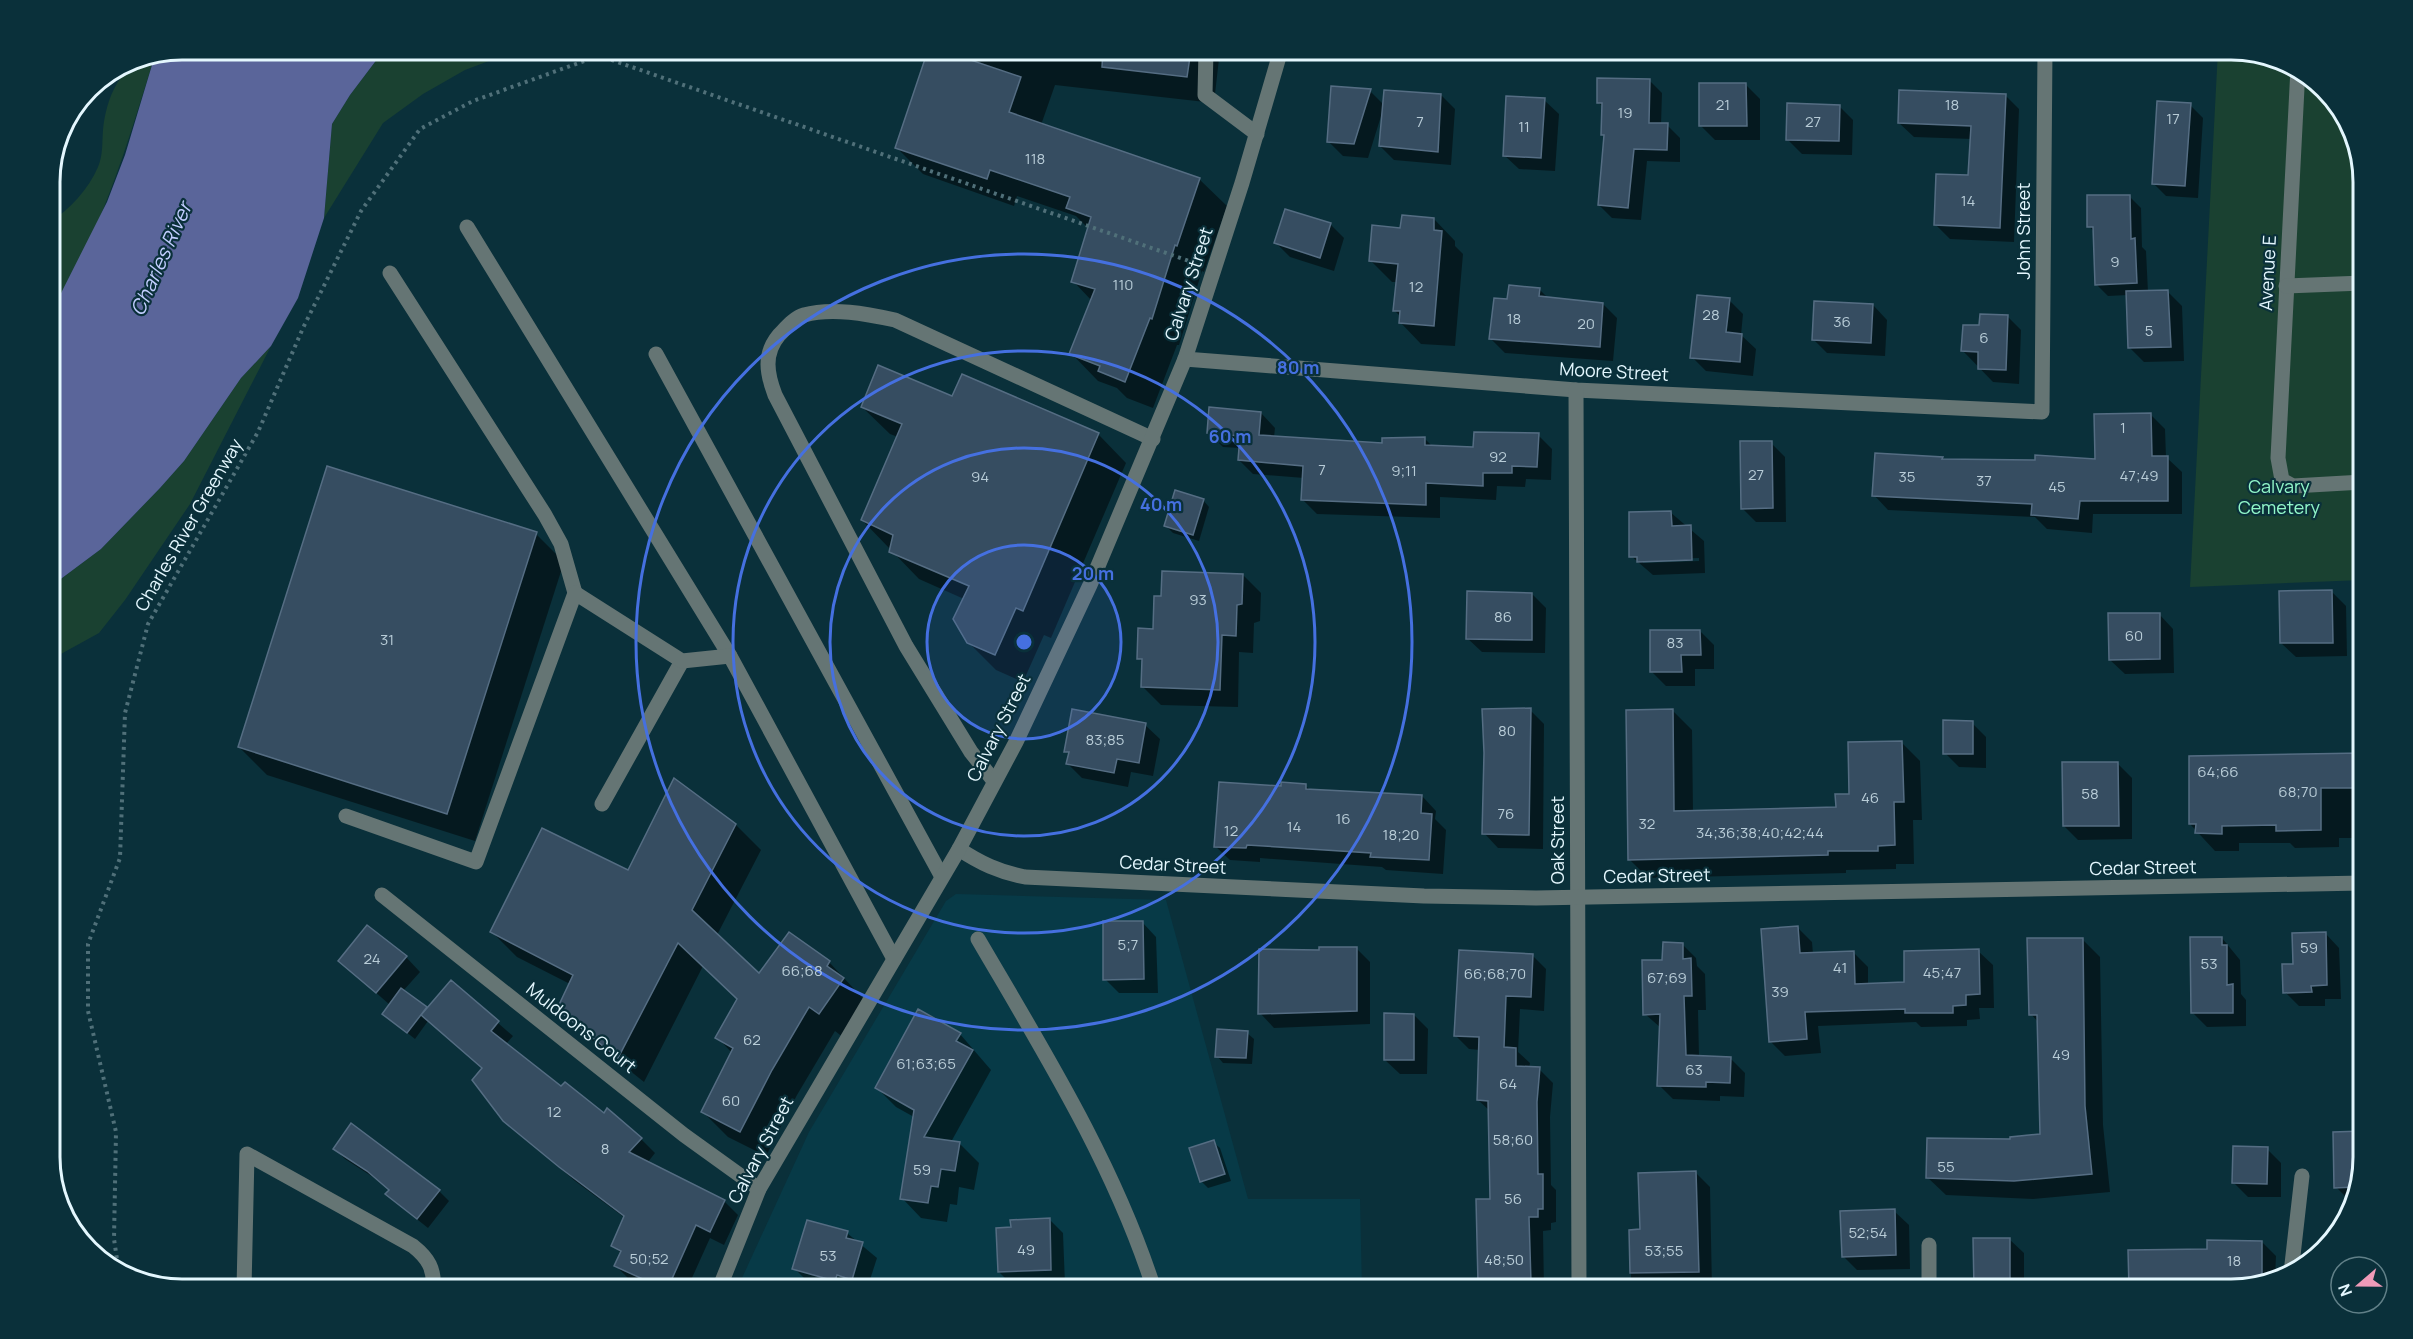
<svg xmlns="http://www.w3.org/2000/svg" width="2413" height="1339" font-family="Manrope,sans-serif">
<rect width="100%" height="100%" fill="#0a303a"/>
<polygon fill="#073a47" points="956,894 1166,900 1248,1199 1360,1199 1362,1289 737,1289 809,1132 946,901"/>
<g fill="#1a4131">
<polygon points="384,50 518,50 465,70 423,94 383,123 324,218 332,124 350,95"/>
<polygon points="2218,50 2231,50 2297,67 2346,115 2363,174 2363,580 2190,587"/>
<path d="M155 55C127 145 101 235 50 315V222C70 209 88 190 98 167 103 155 102 143 103 130 106 99 120 62 155 55Z"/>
<polygon points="271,346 190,504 125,600 99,633 50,660 50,587 101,549 160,488 184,461 241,378"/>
</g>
<polygon fill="#5a659a" points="182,50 384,50 350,95 332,124 324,218 298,298 271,346 241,378 184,461 160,488 101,549 50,587 50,315 107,202 125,155 155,55"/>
<g fill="#0007" fill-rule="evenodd">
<polygon points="930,50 967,60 968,50 1220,50 1214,103 1055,85 1041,125 1199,179 1227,206 1204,272 1202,271 1179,345 1177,345 1153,408 1127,398 1117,388 1098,381 1071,353 1092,301 1073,281 1089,229 1076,216 1017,196 1014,206 923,174 896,147"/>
<polygon points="1649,80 1662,93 1661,125 1667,125 1680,138 1680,162 1647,161 1641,220 1612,218 1599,205 1606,137 1603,135 1603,107 1598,102"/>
<polygon points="1746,85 1760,99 1760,140 1715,140 1700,125"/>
<polygon points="1370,91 1384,105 1441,95 1455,109 1451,165 1394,160 1380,146 1382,113 1368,158 1343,156 1329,142"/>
<polygon points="2005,95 2019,109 2014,242 1950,239 1935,224 1969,177 1972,139 1914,137 1899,123"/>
<polygon points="1544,100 1559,114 1555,171 1519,169 1504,155"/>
<polygon points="2190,105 2203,118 2198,198 2166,196 2153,183"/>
<polygon points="1839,106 1853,120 1852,155 1802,154 1788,140"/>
<polygon points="2130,197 2141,208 2142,247 2146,251 2148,292 2168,292 2182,306 2184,361 2144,362 2130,348 2128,295 2108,296 2097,285 2094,232 2089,226"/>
<polygon points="1434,219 1455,241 1455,246 1463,254 1455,346 1421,344 1400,322 1401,317 1395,311 1397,282 1392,282 1370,260"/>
<polygon points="1330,224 1344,238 1334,271 1290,257 1276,243"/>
<polygon points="1540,290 1549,299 1603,304 1617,318 1613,361 1505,353 1491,339 1509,301"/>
<polygon points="1729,300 1743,314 1741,335 1756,349 1753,376 1706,371 1692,357"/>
<polygon points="1873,305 1887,320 1885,356 1827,353 1813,339"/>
<polygon points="2007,316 2021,330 2019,384 1993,382 1963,351 1981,327"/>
<polygon points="963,376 1099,435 1126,463 1051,638 1044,635 1023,682 996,670 968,642 964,599 919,579 862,520 898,437 890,434 862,407 953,398"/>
<polygon points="1261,413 1275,428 1274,437 1384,444 1425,439 1433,447 1475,449 1538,435 1552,449 1551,480 1526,479 1525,487 1497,486 1496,500 1440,497 1440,518 1317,514 1302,499 1304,478 1253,474 1239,460 1240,448 1223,447 1209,433"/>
<polygon points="2151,415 2165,429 2166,457 2182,472 2182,514 2093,514 2092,533 2047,529 2035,517 1888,510 1874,495 1942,458 1944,461 2097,461"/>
<polygon points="1771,443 1785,457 1786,522 1756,522 1742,508"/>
<polygon points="1203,500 1209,507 1199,541 1173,533 1166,526"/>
<path d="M1670 512 1704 541 1705 573 1653 575 1631 556ZM1699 558V561L1643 563V560Z"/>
<polygon points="536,534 564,562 475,841 267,775 239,747"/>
<polygon points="1243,575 1261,593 1260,621 1254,623 1253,653 1239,652 1238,707 1161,705 1143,687 1143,663 1139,658 1154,631"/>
<polygon points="2332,592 2346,606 2347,656 2296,657 2281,643"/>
<polygon points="1532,594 1546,608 1545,653 1482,652 1467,638"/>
<polygon points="2159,614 2173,629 2174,673 2125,674 2110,660"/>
<polygon points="2363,622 2363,838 2339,838 2339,847 2295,848 2290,843 2239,843 2239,851 2215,851 2190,824 2354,755 2352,623"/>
<polygon points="1700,631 1714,645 1714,669 1695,669 1695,686 1666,686 1652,672"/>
<polygon points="1530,710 1544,724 1543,849 1498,848 1484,833"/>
<polygon points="1673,711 1692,730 1693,812 1837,808 1902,743 1920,761 1922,820 1913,820 1914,864 1896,864 1896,869 1846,870 1846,873 1648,878 1629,859"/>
<polygon points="1972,723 1986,737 1986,768 1959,767 1945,753"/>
<polygon points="1145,725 1160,739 1153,776 1131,772 1128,787 1082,778 1068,764 1070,755 1066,751"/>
<polygon points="2118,764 2132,778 2132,839 2078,840 2064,826"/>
<polygon points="1306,786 1311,791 1422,796 1436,811 1435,819 1446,830 1443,874 1386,870 1382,867 1260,858 1260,862 1230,860 1215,846 1282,787"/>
<polygon points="736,825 761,850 717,935 759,975 829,962 869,1005 844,1038 835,1031 797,1095 766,1156 728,1137 703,1112 732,1053 717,1037 738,1000 703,966 644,1082 584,1034 559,1008 570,984 517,957 492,932"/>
<polygon points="1142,922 1156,937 1158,993 1119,993 1105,979"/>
<polygon points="1797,927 1812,942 1813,954 1854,953 1868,967 1868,985 1906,984 1978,951 1993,965 1994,1008 1979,1008 1980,1019 1967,1020 1967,1026 1921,1027 1916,1022 1818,1026 1821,1053 1785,1056 1771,1042"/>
<polygon points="2325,933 2339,948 2341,999 2325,999 2325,1006 2299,1006 2285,992 2294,965"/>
<polygon points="2222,938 2240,960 2241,994 2246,1000 2246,1026 2207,1027 2192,1012"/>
<polygon points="2082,939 2100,957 2103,1125 2110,1192 2033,1199 1946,1195 1927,1177 2012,1141 2041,1135 2038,1022 2031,1014"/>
<polygon points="1682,944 1696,958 1697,966 1705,974 1706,1010 1698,1010 1699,1057 1730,1058 1745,1073 1744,1097 1720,1096 1720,1101 1673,1099 1659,1085 1661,1028 1645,1014"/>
<polygon points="1356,948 1370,962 1370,1024 1274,1028 1260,1013"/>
<polygon points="1532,955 1546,969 1544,1011 1520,1009 1518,1052 1530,1063 1529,1068 1539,1069 1553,1083 1550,1117 1551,1185 1556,1190 1556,1222 1551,1223 1551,1230 1543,1231 1544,1289 1479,1289 1478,1201 1492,1200 1490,1111 1478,1100 1480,1050 1469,1049 1455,1035"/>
<polygon points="406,957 420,972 403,991 428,1009 451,982 513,1036 506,1044 561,1088 641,1139 655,1153 648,1162 724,1201 738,1215 724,1245 710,1238 687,1289 652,1289 630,1280 616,1266 622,1254 613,1246 625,1218 575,1181 504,1120 483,1069 428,1021 415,1039 391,1020 390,1005 340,961"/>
<polygon points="1414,1015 1428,1029 1427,1074 1400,1074 1385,1060"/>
<polygon points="1247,1033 1254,1039 1252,1064 1223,1063 1217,1056"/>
<polygon points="960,1034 991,1070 951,1142 959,1143 979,1163 974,1190 959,1187 957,1205 950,1204 947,1222 921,1218 902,1198 914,1117 896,1107 877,1088"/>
<polygon points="2363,1133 2363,1157 2350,1201 2336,1187 2334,1134"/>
<polygon points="1213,1142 1220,1148 1231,1181 1208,1188 1201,1181"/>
<polygon points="335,1149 439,1191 449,1201 428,1228 398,1204 387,1194 390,1191 379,1181 345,1159"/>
<polygon points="2267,1149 2281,1163 2281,1197 2248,1197 2234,1183"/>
<polygon points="1696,1173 1710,1187 1712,1289 1631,1289 1631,1231 1642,1231"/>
<polygon points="1894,1211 1909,1225 1910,1269 1857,1270 1843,1256"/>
<polygon points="1049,1219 1063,1233 1065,1284 1013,1286 999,1272 1012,1229"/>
<polygon points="847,1233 877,1258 867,1289 832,1289 808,1282 794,1268"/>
<polygon points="1975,1239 2009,1239 2024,1253 2024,1282 2130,1286 2208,1251 2262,1242 2276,1256 2275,1278 2231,1289 1975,1289"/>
</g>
<g fill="#364d61" stroke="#556d83" stroke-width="1.5">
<polygon points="928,50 941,50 1021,77 1009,112 1200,178 1177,246 1175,245 1152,319 1150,318 1125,382 1098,371 1100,366 1069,354 1095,289 1071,282 1091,217 1066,208 1070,197 990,170 987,179 895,148"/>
<polygon points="1103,50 1191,50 1187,77 1102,67"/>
<polygon points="1597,78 1650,79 1649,123 1668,123 1667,150 1634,149 1628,208 1598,205 1604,135 1601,135 1602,103 1597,103"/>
<polygon points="1699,83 1746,83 1747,126 1699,126"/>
<polygon points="1331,86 1371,89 1354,144 1327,142"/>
<polygon points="1384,90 1441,94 1438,152 1379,146"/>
<polygon points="1899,90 2006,94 2000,228 1934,225 1936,174 1968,175 1971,126 1898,123"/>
<polygon points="1506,96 1545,98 1541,158 1503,156"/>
<polygon points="2157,101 2191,103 2185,186 2152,184"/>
<polygon points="1787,103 1840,105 1839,141 1786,140"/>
<polygon points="2087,195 2130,195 2131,239 2135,238 2137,283 2095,285 2093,227 2087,227"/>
<polygon points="1285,209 1331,223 1320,258 1274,243"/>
<polygon points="1402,215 1434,218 1434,230 1442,231 1434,326 1399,323 1400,311 1393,311 1398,264 1369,261 1372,225 1400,228"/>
<polygon points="1509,285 1540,288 1539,296 1603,303 1600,347 1489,339 1494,298 1507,299"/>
<polygon points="2168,290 2171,347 2128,348 2126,291"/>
<polygon points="1697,295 1730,298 1726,332 1742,334 1740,362 1690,358"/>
<polygon points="1814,301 1873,304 1871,343 1812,340"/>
<polygon points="1980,314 2008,315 2006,370 1978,369 1978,352 1961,351 1963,325 1979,325"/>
<polygon points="878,365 952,396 962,374 1099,433 1023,611 1016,608 995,655 967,643 953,619 969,586 889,552 893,535 861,520 902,424 861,407"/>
<polygon points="1209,407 1261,412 1259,435 1382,443 1382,438 1425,437 1425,445 1473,447 1474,432 1539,433 1537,467 1512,466 1512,473 1483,473 1483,486 1426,483 1426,505 1301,500 1303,466 1238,460 1240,436 1207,433"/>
<polygon points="2151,413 2152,456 2168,456 2168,501 2080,501 2078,519 2031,515 2032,504 1872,496 1875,453 1943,457 1942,459 2035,460 2035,455 2095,459 2094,414"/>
<polygon points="1740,441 1772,441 1773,508 1741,509"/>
<polygon points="327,466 537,532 447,814 238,747"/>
<polygon points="1175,490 1204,499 1193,535 1164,526"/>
<polygon points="1671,511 1672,526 1691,525 1692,560 1637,562 1637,557 1629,557 1629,512"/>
<polygon points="1162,571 1243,574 1242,604 1237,605 1236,636 1222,635 1220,690 1141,687 1142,659 1137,659 1138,628 1153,629 1154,596 1161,596"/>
<polygon points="2332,590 2333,643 2280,643 2279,591"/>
<polygon points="1467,591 1532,593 1532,640 1466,639"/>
<polygon points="2108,613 2160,613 2160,659 2109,660"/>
<polygon points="1650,630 1700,630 1701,655 1681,655 1682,672 1650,672"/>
<polygon points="1531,708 1529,835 1482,834 1484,753 1482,709"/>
<polygon points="1072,709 1146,723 1139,763 1117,759 1114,773 1066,764 1069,752 1064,752"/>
<polygon points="1673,709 1674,811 1836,807 1835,794 1849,794 1848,742 1902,741 1904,802 1894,802 1895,845 1878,846 1878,851 1828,851 1828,855 1628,860 1626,710"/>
<polygon points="1943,720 1973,721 1973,754 1943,754"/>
<polygon points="2363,753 2363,788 2321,788 2321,830 2276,831 2276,825 2222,826 2222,834 2195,833 2196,824 2189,824 2189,756"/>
<polygon points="2062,762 2118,762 2119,826 2063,826"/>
<polygon points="674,778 736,824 692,910 759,973 789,932 830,961 827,966 844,978 819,1014 809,1007 772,1070 740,1132 701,1112 733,1048 715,1038 737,999 678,943 618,1058 557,1009 573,975 490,932 542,828 628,870"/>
<polygon points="1219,782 1281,786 1281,782 1306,784 1306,789 1422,795 1421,813 1432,814 1429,860 1370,857 1371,853 1247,845 1246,848 1214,847"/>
<polygon points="1103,921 1143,921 1144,979 1103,980"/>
<polygon points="367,925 407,956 376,993 338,961"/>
<polygon points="1798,926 1800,953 1854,951 1855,984 1904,982 1904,951 1979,949 1980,994 1966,995 1966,1005 1953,1006 1953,1013 1905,1013 1905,1009 1805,1012 1807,1039 1769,1042 1761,929"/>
<polygon points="2326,932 2327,985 2311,986 2312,992 2283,993 2282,964 2293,964 2292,933"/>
<polygon points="2190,937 2222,937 2222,945 2227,945 2227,985 2233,984 2233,1013 2191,1013"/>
<polygon points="2027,938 2083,938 2085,1106 2092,1174 2014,1181 1926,1178 1927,1138 2010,1139 2010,1137 2040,1134 2037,1015 2029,1015"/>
<polygon points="1663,942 1683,943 1683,959 1691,958 1692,996 1684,996 1686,1055 1731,1057 1730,1083 1706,1082 1706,1087 1657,1086 1660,1014 1643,1015 1642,960 1662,960"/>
<polygon points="1319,947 1357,947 1357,1011 1258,1014 1259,949 1319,950"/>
<polygon points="1459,950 1533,954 1531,997 1506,996 1504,1047 1516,1048 1516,1066 1540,1067 1537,1102 1538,1174 1543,1174 1543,1209 1538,1209 1538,1217 1529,1217 1531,1282 1478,1283 1476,1199 1490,1199 1488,1101 1477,1100 1479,1037 1454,1036"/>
<polygon points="451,980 499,1021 491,1031 561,1086 565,1082 604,1113 607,1108 642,1138 629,1152 725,1200 710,1232 696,1225 667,1290 614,1266 621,1251 611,1246 624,1216 559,1167 503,1121 472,1080 482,1068 421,1015"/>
<polygon points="401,988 427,1007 407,1033 382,1014"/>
<polygon points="918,1009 961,1033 956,1041 973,1050 924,1137 960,1142 955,1171 941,1169 938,1187 931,1186 928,1203 900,1199 914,1110 875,1088"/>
<polygon points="1384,1013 1414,1014 1414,1060 1384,1060"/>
<polygon points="1217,1029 1248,1031 1246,1058 1215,1057"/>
<polygon points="351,1123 440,1190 417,1219 385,1194 389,1190 367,1171 333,1149"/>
<polygon points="2363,1131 2363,1157 2355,1187 2334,1188 2333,1132"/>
<polygon points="1214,1140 1225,1174 1200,1182 1189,1148"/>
<polygon points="2233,1146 2268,1147 2267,1184 2232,1183"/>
<polygon points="1696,1171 1699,1272 1630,1273 1629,1230 1640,1229 1638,1173"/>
<polygon points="1895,1209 1896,1255 1842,1257 1840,1211"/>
<polygon points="1050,1218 1051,1270 998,1272 996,1228 1011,1227 1010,1220"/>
<polygon points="807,1220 848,1231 846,1238 863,1242 852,1280 837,1275 835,1281 792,1269"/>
<polygon points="1973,1238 2010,1238 2010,1289 1974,1289"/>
<polygon points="2207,1240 2262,1241 2262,1281 2231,1289 2129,1289 2128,1250 2207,1249"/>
</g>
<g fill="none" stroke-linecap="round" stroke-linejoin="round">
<g stroke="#507079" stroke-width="4" stroke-dasharray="3 4.5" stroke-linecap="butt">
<polyline points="583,50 1189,261"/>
<polyline points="119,1273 114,1239 116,1132 88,1011 88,944 120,858 125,713 148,624 258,432 303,328 361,211 420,129 473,101 587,60 601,50"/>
</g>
<g stroke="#657574" stroke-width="15">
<polyline points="1206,50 1205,95 1257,134"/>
<polyline points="2298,68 2278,458 2282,480 2293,486 2363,482"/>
<polyline points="467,227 730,656 894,959"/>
<polyline points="390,273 545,515 561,544 575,593"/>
<polyline points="2286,286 2363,283"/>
<polyline points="656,354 942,877"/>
<path d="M994 781 971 752 906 646 775 395C767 374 763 354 779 335 786 328 794 318 804 315 832 307 867 314 895 320L1153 439"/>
<polyline points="602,804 682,661"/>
<polyline points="346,816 476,862 575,593 682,661 730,656"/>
<path d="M978 939C1044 1052 1114 1164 1154 1289"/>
<path d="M244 1289 247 1154 413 1246C428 1258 435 1269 433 1289"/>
</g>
<g stroke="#657574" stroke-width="15">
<polyline points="2187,50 2194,50"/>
<polyline points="1185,359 1576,390 2042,412 2045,50"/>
<polyline points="1576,390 1579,1289"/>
<path d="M959 849C980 863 999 872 1025 877L1424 896 1536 898 2363 883"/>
<polyline points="382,895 684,1135 759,1189"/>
<polyline points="1929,1245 1929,1289"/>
<polyline points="2291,1273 2302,1176"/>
</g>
<polyline stroke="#657574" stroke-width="15" points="719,1289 759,1189 959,849 1016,742 1090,585 1185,359 1242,183 1281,50"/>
</g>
<circle cx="1024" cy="642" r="97" fill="#4570e0" fill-opacity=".12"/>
<g fill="none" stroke="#4570e0" stroke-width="3">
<circle cx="1024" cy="642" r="97"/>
<circle cx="1024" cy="642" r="194"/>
<circle cx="1024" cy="642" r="291"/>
<circle cx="1024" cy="642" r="388"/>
</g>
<g text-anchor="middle" stroke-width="4.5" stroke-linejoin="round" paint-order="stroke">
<g font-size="15" fill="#b8ccd7">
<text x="1723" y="110">21</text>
<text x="1952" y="110">18</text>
<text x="1625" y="118">19</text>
<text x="2173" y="124">17</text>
<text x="1420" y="127">7</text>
<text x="1813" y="127">27</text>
<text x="1524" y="132">11</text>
<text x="1035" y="164">118</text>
<text x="1968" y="206">14</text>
<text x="2115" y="267">9</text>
<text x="1123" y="290">110</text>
<text x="1416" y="292">12</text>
<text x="1711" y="320">28</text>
<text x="1514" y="324">18</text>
<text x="1842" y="327">36</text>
<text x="1586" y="329">20</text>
<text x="2149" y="336">5</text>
<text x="1984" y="343">6</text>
<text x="2123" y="433">1</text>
<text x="1498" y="462">92</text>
<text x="1322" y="475">7</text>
<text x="1404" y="476">9;11</text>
<text x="1756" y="480">27</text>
<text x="2139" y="481">47;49</text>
<text x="980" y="482">94</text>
<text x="1907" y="482">35</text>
<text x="1984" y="486">37</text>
<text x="2057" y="492">45</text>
<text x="1198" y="605">93</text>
<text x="1503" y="622">86</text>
<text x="2134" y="641">60</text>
<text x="387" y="645">31</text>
<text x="1675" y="648">83</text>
<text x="1507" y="736">80</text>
<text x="1105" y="745">83;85</text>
<text x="2218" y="777">64;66</text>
<text x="2298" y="797">68;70</text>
<text x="2090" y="799">58</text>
<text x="1870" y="803">46</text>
<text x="1506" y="819">76</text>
<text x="1343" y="824">16</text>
<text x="1647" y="829">32</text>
<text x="1294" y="832">14</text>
<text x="1231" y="836">12</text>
<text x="1760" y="838">34;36;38;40;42;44</text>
<text x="1401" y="840">18;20</text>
<text x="1128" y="950">5;7</text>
<text x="2309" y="953">59</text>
<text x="372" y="964">24</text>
<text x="2209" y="969">53</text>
<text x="1840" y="973">41</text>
<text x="802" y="976">66;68</text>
<text x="1942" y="978">45;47</text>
<text x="1495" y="979">66;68;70</text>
<text x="1667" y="983">67;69</text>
<text x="1780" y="997">39</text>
<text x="752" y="1045">62</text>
<text x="2061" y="1060">49</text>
<text x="926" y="1069">61;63;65</text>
<text x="1694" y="1075">63</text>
<text x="1508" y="1089">64</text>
<text x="731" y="1106">60</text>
<text x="554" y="1117">12</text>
<text x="1513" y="1145">58;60</text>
<text x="605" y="1154">8</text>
<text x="1946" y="1172">55</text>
<text x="922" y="1175">59</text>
<text x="1513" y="1204">56</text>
<text x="1868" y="1238">52;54</text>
<text x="1026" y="1255">49</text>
<text x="1664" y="1256">53;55</text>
<text x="828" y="1261">53</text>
<text x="649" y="1264">50;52</text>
<text x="1504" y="1265">48;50</text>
<text x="2234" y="1266">18</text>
</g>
<g font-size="18" fill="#e4f7fe" stroke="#0a303a">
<text transform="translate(2024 231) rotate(-90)" y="6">John Street</text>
<text transform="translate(2268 273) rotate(-87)" y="6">Avenue E</text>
<text transform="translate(1189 284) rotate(-72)" y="6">Calvary Street</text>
<text transform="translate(1614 372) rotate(3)" y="6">Moore Street</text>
<text transform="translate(189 525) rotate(-60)" y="6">Charles River Greenway</text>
<text transform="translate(999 728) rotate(-63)" y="6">Calvary Street</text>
<text transform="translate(1558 840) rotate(-90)" y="6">Oak Street</text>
<text transform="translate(1173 865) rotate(3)" y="6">Cedar Street</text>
<text transform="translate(2143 868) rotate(-1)" y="6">Cedar Street</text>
<text transform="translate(1657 876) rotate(-1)" y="6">Cedar Street</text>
<text transform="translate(581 1028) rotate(38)" y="6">Muldoons Court</text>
<text transform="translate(761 1150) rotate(-62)" y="6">Calvary Street</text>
</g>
<g font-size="18" fill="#92f7c9" stroke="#0a303a">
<text x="2279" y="493">Calvary<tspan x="2279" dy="21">Cemetery</tspan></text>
</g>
<g font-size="20" font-style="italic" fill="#c2ceff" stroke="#0a303a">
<text transform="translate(161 259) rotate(-66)" y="7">Charles River</text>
</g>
</g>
<path d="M0 0H2413V1339H0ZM182 60H2231A122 122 0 0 1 2353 182V1157A122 122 0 0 1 2231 1279H182A122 122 0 0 1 60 1157V182A122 122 0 0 1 182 60Z" fill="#0a303a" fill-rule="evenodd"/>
<path fill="none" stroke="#e4f7fe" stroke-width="3" d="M182 60H2231A122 122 0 0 1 2353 182V1157A122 122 0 0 1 2231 1279H182A122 122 0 0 1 60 1157V182A122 122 0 0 1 182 60Z"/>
<circle cx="1024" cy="642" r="9" fill="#4570e0" stroke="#0a303a" stroke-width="3"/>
<g font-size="18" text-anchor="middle" font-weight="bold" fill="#4570e0" stroke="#0a303a" stroke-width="4.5" stroke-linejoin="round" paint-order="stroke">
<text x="1298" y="374">80 m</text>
<text x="1230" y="443">60 m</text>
<text x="1161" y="511">40 m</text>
<text x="1093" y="580">20 m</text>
</g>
<g transform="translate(2359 1285) rotate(250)"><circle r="28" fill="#0a303a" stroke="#618088" stroke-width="1.5"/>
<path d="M0-4.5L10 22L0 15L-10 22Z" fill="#ef9ab8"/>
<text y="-9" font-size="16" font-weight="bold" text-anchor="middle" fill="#e4f7fe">N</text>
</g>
</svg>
